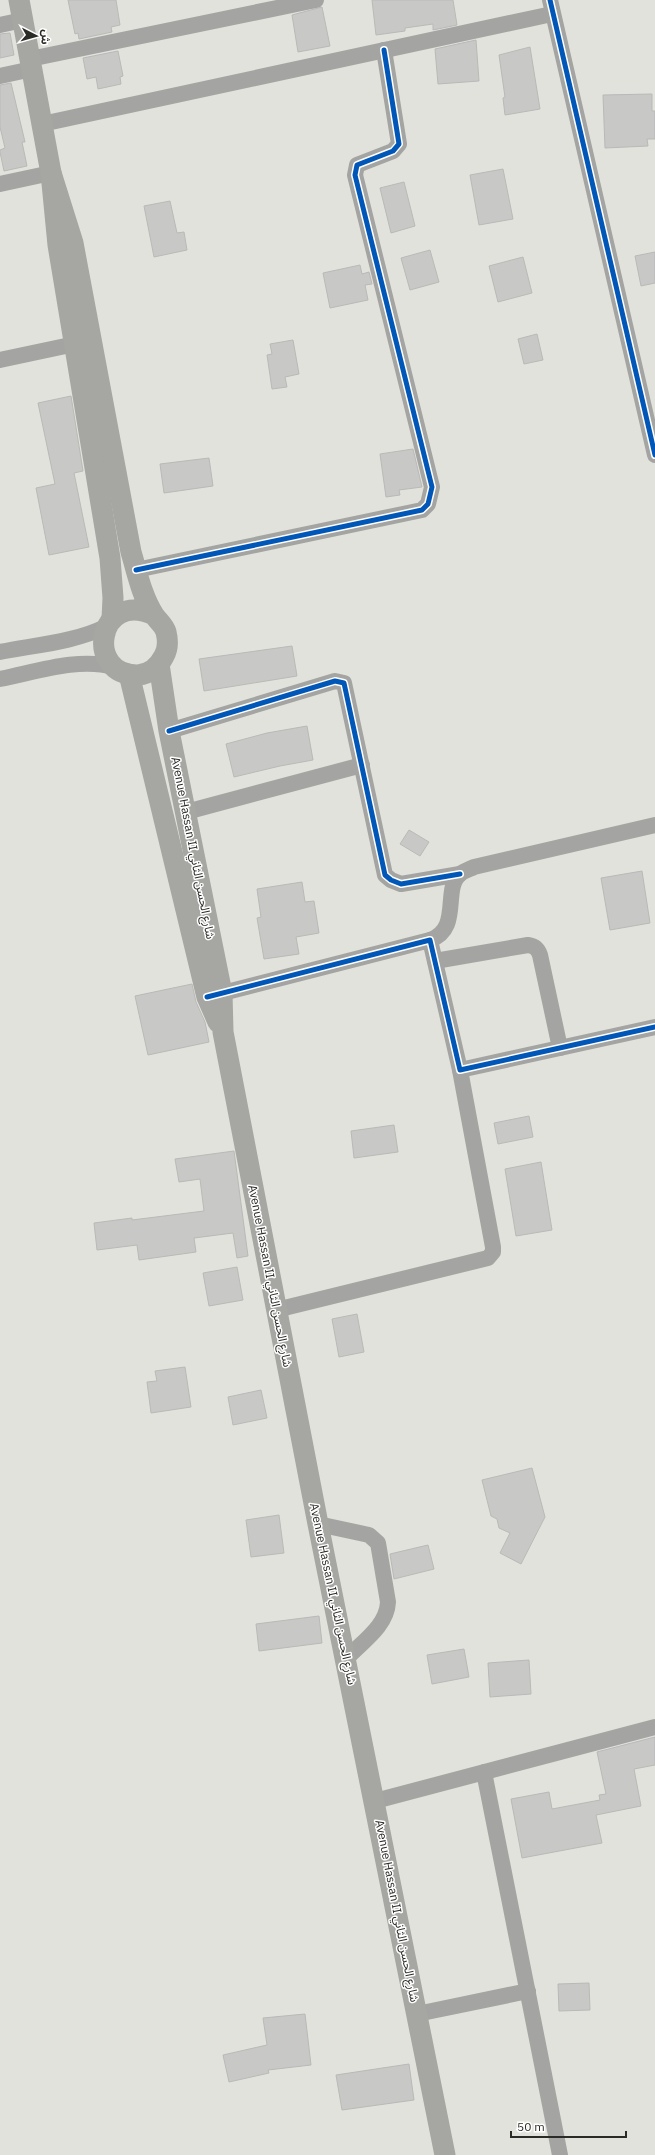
<svg xmlns="http://www.w3.org/2000/svg" width="655" height="2155" font-family="'IBM Plex Sans','Noto Sans Arabic',sans-serif">
<rect width="100%" height="100%" fill="#e1e2db"/>
<g fill="#c8c8c7" stroke="#b9b9b8">
<polygon points="68,0 116,0 120,25 111,27 112,32 79,39 78,33 75,34"/>
<polygon points="372,0 453,0 457,25 433,30 433,24 405,28 405,31 376,35"/>
<polygon points="322,7 330,46 298,52 292,15"/>
<polygon points="10,33 14,55 0,58 0,34"/>
<polygon points="476,40 479,81 438,84 435,49"/>
<polygon points="530,47 540,109 505,115 503,98 505,97 499,55"/>
<polygon points="118,51 123,76 120,77 121,84 98,89 96,77 87,79 83,58"/>
<polygon points="11,83 25,142 22,142 27,166 4,171 0,152 0,150 5,148 0,127 0,85"/>
<polygon points="652,94 652,111 655,111 655,139 647,139 648,146 605,148 603,95"/>
<polygon points="503,169 513,219 479,225 470,175"/>
<polygon points="404,182 415,226 391,233 380,188"/>
<polygon points="170,201 177,233 184,232 187,250 154,257 144,206"/>
<polygon points="430,250 439,282 410,290 401,258"/>
<polygon points="655,252 655,283 641,286 635,256"/>
<polygon points="523,257 532,293 498,302 489,266"/>
<polygon points="360,265 362,274 369,272 372,284 365,285 368,300 330,308 323,273"/>
<polygon points="537,334 543,360 524,364 518,339"/>
<polygon points="293,340 299,374 285,377 287,387 272,389 267,355 272,354 270,344"/>
<polygon points="71,396 83,471 74,473 89,547 49,555 36,488 55,484 38,403"/>
<polygon points="413,449 422,487 399,490 400,495 386,497 380,454"/>
<polygon points="209,458 213,486 164,493 160,464"/>
<polygon points="292,646 297,676 204,691 199,659"/>
<polygon points="307,726 313,760 280,766 234,777 226,744 267,733"/>
<polygon points="409,830 429,842 420,856 400,844"/>
<polygon points="642,871 650,923 610,930 601,878"/>
<polygon points="302,882 305,902 314,901 319,933 296,937 299,954 264,959 257,918 261,917 257,889"/>
<polygon points="192,984 196,1002 205,1022 209,1042 148,1055 135,996"/>
<polygon points="529,1116 533,1137 498,1144 494,1123"/>
<polygon points="394,1125 398,1152 354,1158 351,1131"/>
<polygon points="234,1151 248,1256 237,1258 233,1233 194,1238 196,1252 139,1260 137,1245 97,1250 94,1223 132,1218 132,1220 204,1211 200,1179 179,1182 175,1159"/>
<polygon points="541,1162 552,1230 516,1236 505,1169"/>
<polygon points="237,1267 243,1300 209,1306 203,1273"/>
<polygon points="357,1314 364,1352 339,1357 332,1319"/>
<polygon points="185,1367 191,1407 151,1413 147,1382 157,1381 155,1371"/>
<polygon points="261,1390 267,1418 233,1425 228,1397"/>
<polygon points="532,1468 545,1517 521,1564 500,1553 510,1533 499,1528 497,1519 491,1516 482,1480"/>
<polygon points="279,1515 284,1553 251,1557 246,1520"/>
<polygon points="428,1545 434,1569 394,1579 390,1554"/>
<polygon points="319,1616 322,1643 259,1651 256,1624"/>
<polygon points="464,1649 469,1677 432,1684 427,1655"/>
<polygon points="529,1660 531,1694 490,1697 488,1663"/>
<polygon points="655,1737 655,1765 634,1769 641,1806 596,1815 602,1843 522,1858 511,1799 549,1792 552,1809 600,1800 599,1795 606,1794 597,1752"/>
<polygon points="589,1983 590,2010 559,2011 558,1984"/>
<polygon points="305,2014 311,2065 268,2070 269,2073 229,2082 223,2055 267,2045 263,2018"/>
<polygon points="409,2064 414,2100 342,2110 336,2075"/>
</g>
<g fill="none" stroke-linecap="round" stroke-linejoin="round">
<g stroke="#a4a4a2" stroke-width="16">
<polyline points="550,0 655,455"/>
<polyline points="0,25 23,20"/>
<polyline points="30,59 316,0"/>
<polyline points="0,76 32,69"/>
<polyline points="42,124 552,14"/>
<polyline points="0,184 51,173"/>
<polyline points="0,360 75,344"/>
<polyline points="136,570 422,510 428,504 432,487 355,175 357,165 393,151 399,144 384,50"/>
<path d="M0 652C35 645 76 642 107 626"/>
<path d="M0 679C36 672 78 657 114 667"/>
<polyline points="169,731 335,681 344,683 385,875 391,880 401,884 460,874"/>
<polyline points="186,812 362,765"/>
<path d="M430 940C462 929 442 889 460 874 464 871 470 869 474 867L655 825"/>
<path d="M435 961 528 945C535 946 538 949 540 955L560 1048"/>
<polyline points="211,996 430,940 460,1070 655,1027"/>
<polyline points="276,1310 488,1258 493,1252 493,1247 460,1070"/>
<path d="M318 1524 369 1535 378 1543 388 1602C387 1626 362 1642 347 1658"/>
<polyline points="484,1772 560,2155"/>
<polyline points="375,1801 655,1727"/>
<polyline points="417,2014 528,1991"/>
</g>
<g stroke="#a6a6a2" stroke-width="21">
<polyline points="19,0 51,173 58,245 110,558 113,598 112,619"/>
<path d="M51 173 73 243 131 552C137 572 142 597 154 615 158 621 164 625 166 632 168 640 168 649 164 656 159 666 150 674 138 675 84 676 97 589 154 615"/>
<polyline points="159,664 169,731 222,993 223,1032 318,1524 445,2155"/>
<polyline points="129,674 207,997 218,1022"/>
</g>
<defs>
<g id="cycleway">
<polyline points="550,0 655,455"/>
<polyline points="136,570 422,510 428,504 432,487 355,175 357,165 393,151 399,144 384,50"/>
<polyline points="169,731 335,681 344,683 385,875 391,880 401,884 460,874"/>
<polyline points="207,997 430,940 460,1070 655,1027"/>
</g>
</defs>
<use href="#cycleway" stroke="#fff" stroke-width="8"/>
<use href="#cycleway" stroke="#0057b8" stroke-width="5"/>
</g>
<g text-anchor="middle" stroke-width="3" stroke-linejoin="round" paint-order="stroke">
<g font-size="12" fill="#2a2b26" stroke="#fff">
<text transform="translate(193 848) rotate(79)" y="4">Avenue Hassan II شارع الحسن الثاني</text>
<text transform="translate(270 1276) rotate(79)" y="4">Avenue Hassan II شارع الحسن الثاني</text>
<text transform="translate(333 1594) rotate(78)" y="4">Avenue Hassan II شارع الحسن الثاني</text>
<text transform="translate(397 1911) rotate(79)" y="4">Avenue Hassan II شارع الحسن الثاني</text>
</g>
</g>
<g transform="translate(36 36) rotate(96)" stroke="#ffffff" stroke-width="3" paint-order="stroke">
<path d="M0-3L7 15L0 10L-7 15Z" fill="#2a2b26"/>
<text y="-6" font-size="11" font-weight="bold" text-anchor="middle" fill="#2a2b26">ش</text>
</g>
<path d="M511 2131v6h115v-6" fill="none" stroke="#2a2b26" stroke-width="2"/>
<text x="517" y="2131" font-size="12" fill="#2a2b26" stroke="#ffffff" stroke-width="3" paint-order="stroke">50 m</text>
</svg>
